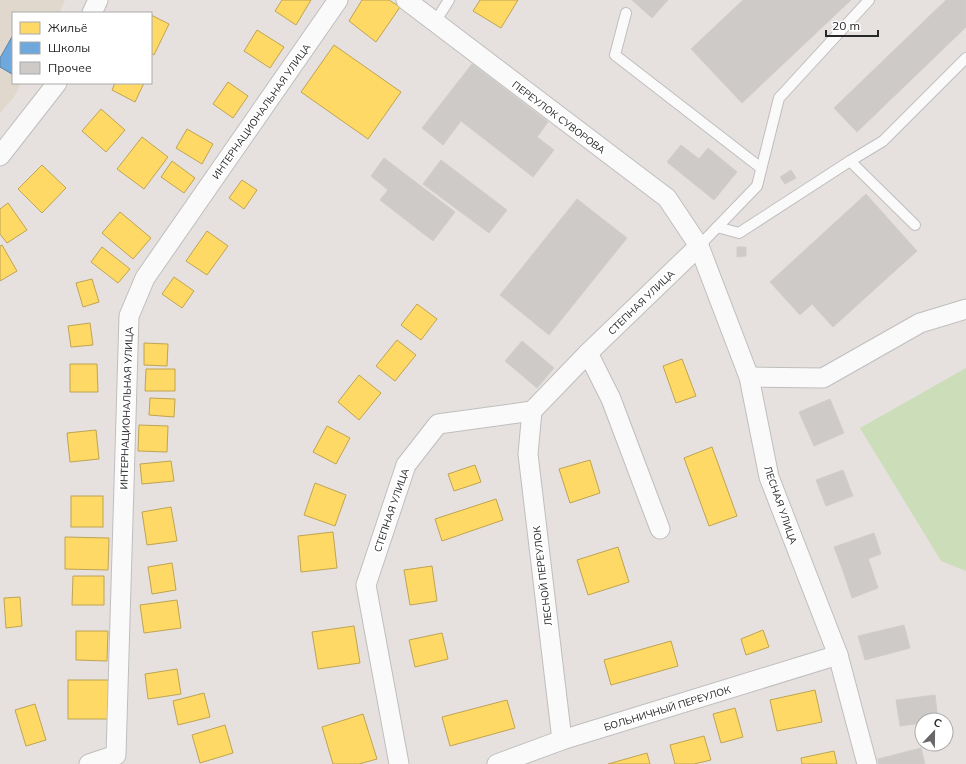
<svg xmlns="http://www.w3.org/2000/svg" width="966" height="764" font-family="Mulish,sans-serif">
<rect width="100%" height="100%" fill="#e6e1de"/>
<polygon fill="#e0d8cc" points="0,0 65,0 59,13 13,13 13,83 21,83 14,97 0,113"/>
<polygon fill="#cbdeb9" points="966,368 966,571 941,561 860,428"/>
<g fill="#ffd966" stroke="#bea453">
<polygon points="282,0 311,0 296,25 275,11"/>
<polygon points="362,0 389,0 400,7 376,42 349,21"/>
<polygon points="480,0 518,0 501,28 473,11"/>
<polygon points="151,15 169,24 154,55 151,53"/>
<polygon points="257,30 284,47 270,68 244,51"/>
<polygon points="334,45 401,92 368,139 301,92"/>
<polygon points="228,82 248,96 233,118 213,104"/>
<polygon points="115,83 144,83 135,102 112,90"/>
<polygon points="101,109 125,130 106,152 82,131"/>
<polygon points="187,129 213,144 202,164 176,148"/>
<polygon points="142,137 168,157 144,189 117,169"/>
<polygon points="172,161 195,178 184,193 161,177"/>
<polygon points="42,165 66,188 42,213 18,189"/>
<polygon points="242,180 257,190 244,209 229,198"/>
<polygon points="8,203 27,230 7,243 0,234 0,209"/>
<polygon points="120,212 151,238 133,259 102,233"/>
<polygon points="207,231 228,246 207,275 186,261"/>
<polygon points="2,245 17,271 0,281 0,246"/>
<polygon points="102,247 130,269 118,283 91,262"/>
<polygon points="174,277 194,291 182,308 162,294"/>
<polygon points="92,279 99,302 83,307 76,283"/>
<polygon points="417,304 437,319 421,340 401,325"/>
<polygon points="90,323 93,345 71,347 68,326"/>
<polygon points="397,340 416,355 395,381 376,366"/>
<polygon points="144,343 168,344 167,366 144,365"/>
<polygon points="682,359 696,396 676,403 663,366"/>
<polygon points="70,364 97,364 98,392 70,392"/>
<polygon points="146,369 175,369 175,391 145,391"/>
<polygon points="359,375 381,393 359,420 338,402"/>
<polygon points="150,398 175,399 174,417 149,415"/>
<polygon points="139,425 168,426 167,452 138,451"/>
<polygon points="327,426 350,438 336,464 313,452"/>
<polygon points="96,430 99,459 70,462 67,433"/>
<polygon points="712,447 737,516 709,526 684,458"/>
<polygon points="590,460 600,493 570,503 559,469"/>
<polygon points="171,461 174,481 142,484 140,464"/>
<polygon points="475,465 481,482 454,491 448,474"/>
<polygon points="315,483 346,495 335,526 304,515"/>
<rect x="71" y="496" width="32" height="31"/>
<polygon points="496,499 503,520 442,541 435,519"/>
<polygon points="171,507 177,541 147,545 142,512"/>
<polygon points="333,532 337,568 301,572 298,536"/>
<polygon points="65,537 109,538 108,570 65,569"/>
<polygon points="618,547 629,582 588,595 577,560"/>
<polygon points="172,563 176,590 152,594 148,567"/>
<polygon points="432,566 437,601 410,605 404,570"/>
<polygon points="73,576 104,576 104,605 72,605"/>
<polygon points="20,597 22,626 6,628 4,598"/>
<polygon points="177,600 181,628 144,633 140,605"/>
<polygon points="354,626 360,663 318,669 312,632"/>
<polygon points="763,630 769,647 746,655 741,639"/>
<polygon points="76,631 108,631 107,661 76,660"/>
<polygon points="442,633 448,659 415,667 409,640"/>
<polygon points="671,641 678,666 611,685 604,660"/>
<polygon points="177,669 181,694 148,699 145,674"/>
<rect x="68" y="680" width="42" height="39"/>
<polygon points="815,690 822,722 777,731 770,700"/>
<polygon points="204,693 210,717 178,725 173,701"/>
<polygon points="507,700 515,728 450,746 442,717"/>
<polygon points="35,704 46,740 26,746 15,710"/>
<polygon points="735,708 743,737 721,743 713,714"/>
<polygon points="363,714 377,759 359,764 333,764 322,727"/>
<polygon points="225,725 233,753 200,763 192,735"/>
<polygon points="704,736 711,760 694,764 675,764 670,745"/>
<polygon points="834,751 837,764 802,764 801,758"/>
<polygon points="647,753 650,764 608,764"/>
</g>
<polygon fill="#6fa8dc" stroke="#5981a6" points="13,35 13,72 12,74 0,67 0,58"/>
<g fill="#cdcac7" stroke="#d1cdca">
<polygon points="632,0 668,0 652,18"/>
<polygon points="743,0 851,0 742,103 691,49"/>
<polygon points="946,0 966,0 966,27 857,132 834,108"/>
<polygon points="472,64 548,122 537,137 554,150 533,177 461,121 443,145 422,128"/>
<polygon points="681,145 699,159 708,148 737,172 714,200 667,162"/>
<polygon points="384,158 455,212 433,241 380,200 388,190 371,176"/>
<polygon points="441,160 507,210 489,233 423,184"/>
<polygon points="791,170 796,178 785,184 780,177"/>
<polygon points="866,194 917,251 833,327 812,304 800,315 770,282"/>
<polygon points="577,199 627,238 549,335 500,295"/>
<polygon points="737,247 746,247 746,256 737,257"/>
<polygon points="522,341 554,368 537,388 505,361"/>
<polygon points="830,399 844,433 814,446 799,412"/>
<polygon points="843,470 853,496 826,506 816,480"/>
<polygon points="874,533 881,554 842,568 834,547"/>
<polygon points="868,558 878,588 852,598 842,568"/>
<polygon points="904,625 910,648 865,660 858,636"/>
<polygon points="935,695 938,720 922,720 922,723 900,726 896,700"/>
<polygon points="921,748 925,764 879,764 878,759"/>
</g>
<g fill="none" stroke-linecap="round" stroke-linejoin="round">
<defs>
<g id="service">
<polyline points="626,13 615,55 761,168"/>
<polyline points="435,22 449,0"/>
<polyline points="850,161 883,141 966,58"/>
<polyline points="717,227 739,233 850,161 915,225"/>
<polyline points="699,246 757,186 779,98 869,0"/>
</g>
<g id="minor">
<polyline points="406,0 667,198 699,246 749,377 769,477 838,655 867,764"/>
<polyline points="92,13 98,0"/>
<polyline points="0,156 57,83"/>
<polyline points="588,353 611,399 660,529"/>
<polyline points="749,377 823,378 920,323 966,309"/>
<polyline points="532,411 528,454 562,740"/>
<polyline points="89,764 116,755 129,316 145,278 338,0"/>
<polyline points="399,764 366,585 406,465 438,424 532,411 588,353 699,246"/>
<polyline points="497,764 562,740 838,655"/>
</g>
</defs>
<use href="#service" stroke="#bfbebf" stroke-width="12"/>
<use href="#minor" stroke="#bfbebf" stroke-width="21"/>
<use href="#service" stroke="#fbfafa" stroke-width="10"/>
<use href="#minor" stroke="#fbfafa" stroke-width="19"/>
</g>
<g text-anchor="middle" stroke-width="4" stroke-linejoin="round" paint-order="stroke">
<g font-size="10" fill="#272727" stroke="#fff">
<text transform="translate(261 111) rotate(-55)" y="4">ИНТЕРНАЦИОНАЛЬНАЯ УЛИЦА</text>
<text transform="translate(559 117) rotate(37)" y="4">ПЕРЕУЛОК СУВОРОВА</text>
<text transform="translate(641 302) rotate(-44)" y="4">СТЕПНАЯ УЛИЦА</text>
<text transform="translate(126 408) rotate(-88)" y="4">ИНТЕРНАЦИОНАЛЬНАЯ УЛИЦА</text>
<text transform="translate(781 505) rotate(71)" y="4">ЛЕСНАЯ УЛИЦА</text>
<text transform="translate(391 510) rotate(-71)" y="4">СТЕПНАЯ УЛИЦА</text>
<text transform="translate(542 576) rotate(-97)" y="4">ЛЕСНОЙ ПЕРЕУЛОК</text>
<text transform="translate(667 708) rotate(-17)" y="4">БОЛЬНИЧНЫЙ ПЕРЕУЛОК</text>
</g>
</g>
<rect x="12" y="12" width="140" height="72" fill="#ffffff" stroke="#a9a9a9"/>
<rect x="20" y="22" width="20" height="12" fill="#ffd966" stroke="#a9a9a9"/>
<text x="48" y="32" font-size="12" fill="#272727">Жильё</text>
<rect x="20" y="42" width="20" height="12" fill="#6fa8dc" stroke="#a9a9a9"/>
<text x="48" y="52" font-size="12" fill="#272727">Школы</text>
<rect x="20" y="62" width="20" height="12" fill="#cdcac7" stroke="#a9a9a9"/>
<text x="48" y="72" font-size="12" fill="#272727">Прочее</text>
<g transform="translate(934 732) rotate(22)"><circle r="19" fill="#ffffff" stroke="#a9a9a9"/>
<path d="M0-3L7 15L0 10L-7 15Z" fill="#6a6867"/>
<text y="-6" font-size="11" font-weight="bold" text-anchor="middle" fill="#272727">С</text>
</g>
<path d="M826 30v6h52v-6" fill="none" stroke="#272727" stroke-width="2"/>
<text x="832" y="30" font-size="12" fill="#272727" stroke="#ffffff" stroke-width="3" paint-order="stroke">20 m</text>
</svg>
